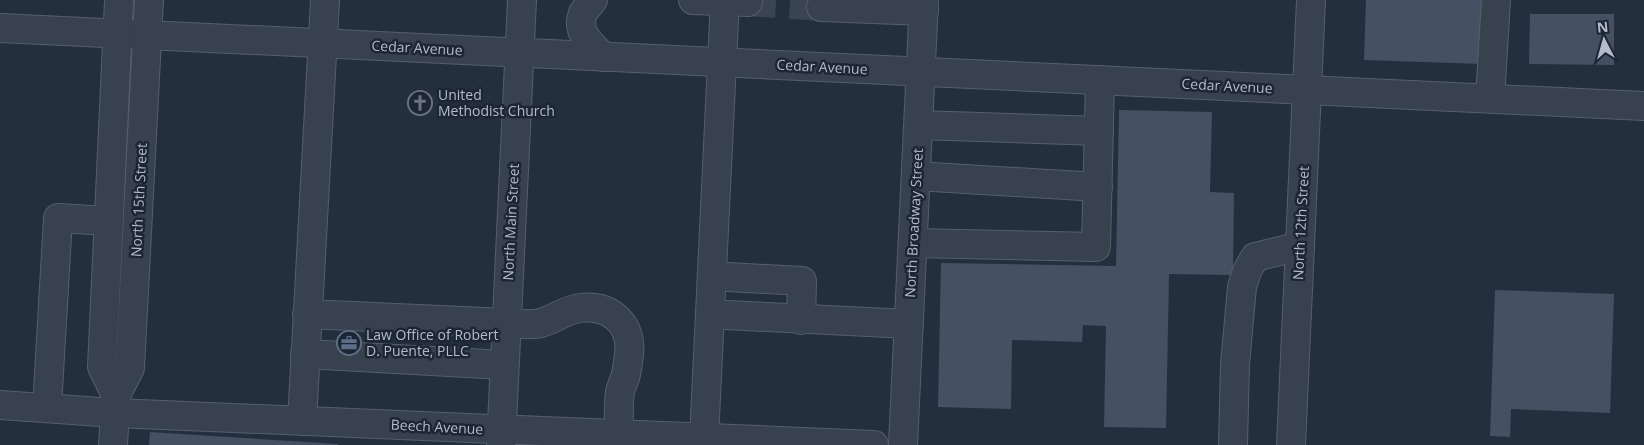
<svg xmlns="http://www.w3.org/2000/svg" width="1644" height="445" font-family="'Open Sans',sans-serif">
<rect width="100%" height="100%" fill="#242f3e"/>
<g fill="#455162">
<polygon points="1366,0 1484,0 1482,64 1364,60"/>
<polygon points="1530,14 1614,14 1614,65 1529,64"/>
<polygon points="1119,110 1212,112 1210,192 1234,193 1233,275 1169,274 1166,428 1104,427 1106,326 1083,325 1082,342 1012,340 1011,409 938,407 941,263 1116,266"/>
<polygon points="1495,290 1614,294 1610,413 1511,409 1510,437 1490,436"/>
<polygon points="150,432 338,444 338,445 149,445"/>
</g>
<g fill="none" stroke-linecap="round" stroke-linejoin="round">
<polyline stroke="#3a4453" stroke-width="28" stroke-dasharray="28 14" stroke-linecap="butt" points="748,2 821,7"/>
<defs>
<g id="minor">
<path d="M593 0C590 4 585 9 583 13 575 32 592 46 604 57"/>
<polyline points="693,0 748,2"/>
<polyline points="821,7 924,11"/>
<polyline points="0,28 1644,106"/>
<polyline points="1490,98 1496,0"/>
<polyline points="919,125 1099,131"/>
<polyline points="916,176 1098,187"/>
<polyline points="913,243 1096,247 1100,80"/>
<polyline points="728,277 802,281 801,320"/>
<path d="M307 314 506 323C517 323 530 326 541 323 555 319 565 310 580 308 610 304 633 324 629 355 628 362 627 371 625 378 623 383 621 387 620 392 618 406 619 421 619 435"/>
<polyline points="726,315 909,324"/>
<polyline points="305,354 504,365"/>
<polyline points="116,395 102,367 119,0"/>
<polyline points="0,405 115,413 874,445"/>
<polyline points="47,408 58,218 109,221"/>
<polyline points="302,421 325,0"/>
<polyline points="704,438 725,0"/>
<polyline points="113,445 116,395 130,368 149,0"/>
<polyline points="501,445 522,0"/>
<polyline points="903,445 924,0"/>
<polyline points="1233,445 1235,364 1242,287 1247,271 1255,257 1300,246"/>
<polyline points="1291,445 1311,0"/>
</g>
</defs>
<use href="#minor" stroke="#565f6c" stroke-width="30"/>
<use href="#minor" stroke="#38414e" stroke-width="28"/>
</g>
<defs>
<symbol id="church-ring" viewBox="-11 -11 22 22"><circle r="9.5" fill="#1d2633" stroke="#6b7280" stroke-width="1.5"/><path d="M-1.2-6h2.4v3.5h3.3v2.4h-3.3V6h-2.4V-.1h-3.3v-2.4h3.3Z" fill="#6b7280"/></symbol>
<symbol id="office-ring" viewBox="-11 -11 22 22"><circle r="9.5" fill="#1d2633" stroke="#5c6f8a" stroke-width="1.5"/><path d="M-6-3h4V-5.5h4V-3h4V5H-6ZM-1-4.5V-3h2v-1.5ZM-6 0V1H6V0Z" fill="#5c6f8a"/></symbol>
</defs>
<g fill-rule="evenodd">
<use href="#church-ring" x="406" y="89" width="28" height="28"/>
<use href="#office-ring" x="335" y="329" width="28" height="28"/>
</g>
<g text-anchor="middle" stroke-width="5" stroke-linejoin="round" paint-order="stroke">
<g font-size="14" fill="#b4bcc9" stroke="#1d2633">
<text transform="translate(417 48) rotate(3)" y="5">Cedar Avenue</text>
<text transform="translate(822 67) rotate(3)" y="5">Cedar Avenue</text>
<text transform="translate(1227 86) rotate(3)" y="5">Cedar Avenue</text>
<text transform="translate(139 200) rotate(-87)" y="5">North 15th Street</text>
<text transform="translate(511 222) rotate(-87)" y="5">North Main Street</text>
<text transform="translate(914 223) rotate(-87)" y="5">North Broadway Street</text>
<text transform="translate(1301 223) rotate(-87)" y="5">North 12th Street</text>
<text transform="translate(437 427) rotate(3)" y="5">Beech Avenue</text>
</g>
<g font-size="14" fill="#b4bcc9" stroke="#1d2633" text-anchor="start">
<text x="438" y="100">United<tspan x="438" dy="16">Methodist Church</tspan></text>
<text x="366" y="340">Law Office of Robert<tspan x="366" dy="16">D. Puente, PLLC</tspan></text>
</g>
</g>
<g transform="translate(1604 40) rotate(354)" stroke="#1d2633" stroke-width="4" paint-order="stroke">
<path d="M0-4L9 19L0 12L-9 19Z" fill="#b4bcc9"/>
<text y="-8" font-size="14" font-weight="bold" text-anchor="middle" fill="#b4bcc9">N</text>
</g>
</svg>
